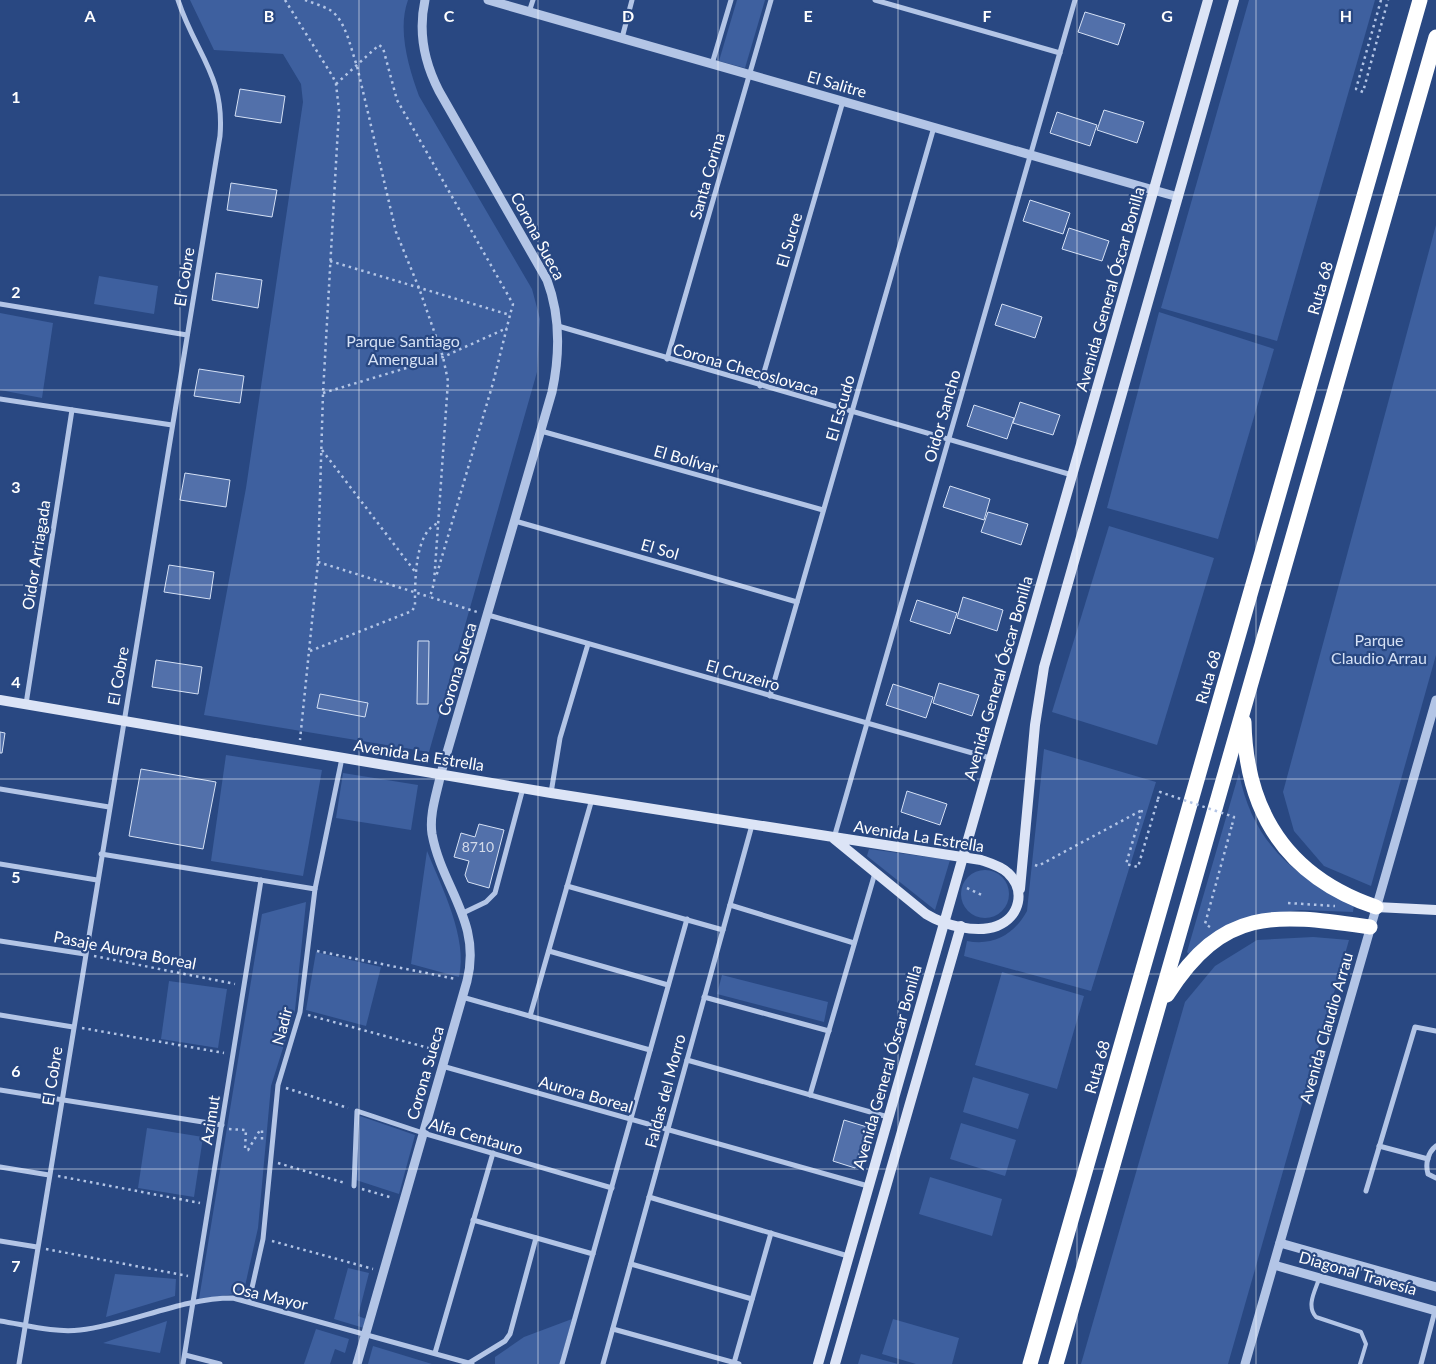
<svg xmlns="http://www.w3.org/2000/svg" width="1436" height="1364" font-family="Lato,sans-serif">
<rect width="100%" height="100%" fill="#294882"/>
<g fill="#3e609f">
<path d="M190 0H408C397 30 409 68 419 96L532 289 540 319 537 372 429 752 204 715 246 488 303 102 301 84 283 54 214 50Z"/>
<polygon points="737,0 765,0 745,68 719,61"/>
<polygon points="1249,0 1375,0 1277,341 1161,308"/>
<polygon points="1436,225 1436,655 1371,886 1324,866 1294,831 1283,792"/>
<polygon points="99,276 158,286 154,314 94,304"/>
<polygon points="1159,312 1274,349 1218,539 1107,508"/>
<polygon points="0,313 53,323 42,398 0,390"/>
<polygon points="1109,526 1214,558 1157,745 1052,712"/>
<path d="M1044 749 1156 782 1091 991 964 956 967 941C993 946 1014 935 1027 911Z"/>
<polygon points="226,755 322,770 303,876 211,861"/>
<polygon points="343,773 418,785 411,830 336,818"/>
<path d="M1239 773C1252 841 1293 877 1354 904L1353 912 1301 910 1265 914 1190 955 1187 952Z"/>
<polygon points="869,849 950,860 935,910 867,856"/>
<path d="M427 851C442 888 468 938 459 977L411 964Z"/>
<circle cx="985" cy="894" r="24"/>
<polygon points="306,902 295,1010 271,1086 258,1228 245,1286 235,1294 199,1299 262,914"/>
<polygon points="1313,937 1349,940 1228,1364 1081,1364 1185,1002 1215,966 1257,940"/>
<polygon points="316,952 381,967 366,1026 306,1010"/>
<polygon points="1002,972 1084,996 1057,1089 975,1065"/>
<polygon points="722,975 828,1002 824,1022 717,994"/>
<polygon points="169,981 227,989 218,1048 161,1039"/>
<polygon points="973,1077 1029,1094 1018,1129 963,1112"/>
<polygon points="360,1116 415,1135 399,1194 356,1180"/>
<polygon points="961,1123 1016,1140 1005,1176 950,1159"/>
<polygon points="147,1128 203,1137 194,1197 138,1188"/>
<polygon points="930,1177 1002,1199 992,1236 919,1214"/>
<polygon points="348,1268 369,1273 358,1316 366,1319 364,1328 334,1319"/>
<polygon points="115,1274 176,1279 175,1296 106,1317"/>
<polygon points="572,1319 560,1364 495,1364 495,1357 524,1337"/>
<polygon points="893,1319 959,1338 952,1364 916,1364 882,1354"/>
<polygon points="167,1321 160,1353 103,1343"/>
<polygon points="316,1329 349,1339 345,1353 335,1349 330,1364 304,1364"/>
<polygon points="373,1346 432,1364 368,1364"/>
<polygon points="861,1354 898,1364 858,1364"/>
</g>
<g fill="#5270aa" stroke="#d5e1f5">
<polygon points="1085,12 1125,24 1118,45 1078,32"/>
<polygon points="240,89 285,96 281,123 235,116"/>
<polygon points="1104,110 1144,122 1137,143 1097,130"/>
<polygon points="1057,112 1097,125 1090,146 1050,133"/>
<polygon points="231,183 277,190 272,217 227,210"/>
<polygon points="1030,200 1070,213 1063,234 1023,221"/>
<polygon points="1069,228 1109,241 1102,261 1062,249"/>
<polygon points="216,273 262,280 258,308 212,300"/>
<polygon points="1002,304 1042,317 1035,338 995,325"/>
<polygon points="199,369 244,376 240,403 194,396"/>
<polygon points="1020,402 1060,415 1053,435 1013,423"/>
<polygon points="974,405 1014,418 1007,439 967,426"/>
<polygon points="185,473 230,480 226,507 180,500"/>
<polygon points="950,486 990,499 984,520 943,507"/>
<polygon points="988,512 1028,524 1021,545 981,532"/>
<polygon points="169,565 214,572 210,599 164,592"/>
<polygon points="963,597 1003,610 997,631 957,618"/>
<polygon points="917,600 957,613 950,634 910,621"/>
<polygon points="418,641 429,641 428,704 417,704"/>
<polygon points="156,660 202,667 198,694 152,687"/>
<polygon points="939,683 979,695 972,716 933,703"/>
<polygon points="893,684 933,697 926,718 886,705"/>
<polygon points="320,694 368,703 365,717 317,708"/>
<polygon points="0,732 5,733 2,753 0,753"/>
<polygon points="141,769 216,782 203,849 129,836"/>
<polygon points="907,791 947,804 940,825 901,812"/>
<polygon points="479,824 504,830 489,888 468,882 465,875 469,861 454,857 461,833 475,837"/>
<polygon points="844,1120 867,1127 855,1168 833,1161"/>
</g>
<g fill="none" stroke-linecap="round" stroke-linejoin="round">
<g stroke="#b3c5e6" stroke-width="2.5" stroke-dasharray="2.5 4" stroke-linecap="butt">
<polyline points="285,0 333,77 336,84 339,110 323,393 318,562 300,740"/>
<path d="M305 0C313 3 323 6 330 10 346 20 351 50 357 66L396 232 419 288 443 357 448 381 434 583 430 597 477 612"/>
<polyline points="1381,0 1356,89 1363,92 1388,0"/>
<polyline points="336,84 379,45 383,48 397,100 513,304 510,315"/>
<polyline points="330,261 510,315 493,383 436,577"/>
<polyline points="323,393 443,357 507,328"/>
<polyline points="322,450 416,573"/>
<polyline points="318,562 430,597"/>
<path d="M310 651 412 611 415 606C415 584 414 530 439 523"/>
<polyline points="1142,810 1126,864 1138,867 1158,799"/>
<polyline points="1035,865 1038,866 1142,810"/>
<polyline points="967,888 984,896"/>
<polyline points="1288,903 1335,906"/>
<polyline points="1210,927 1205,924 1232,825"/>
<polyline points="317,951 456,979"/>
<polyline points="94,956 235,984"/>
<polyline points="308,1015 436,1050"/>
<polyline points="82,1028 224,1053"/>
<polyline points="286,1088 348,1108"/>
<polyline points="229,1129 246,1130 245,1149 248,1150 260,1130 262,1130 262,1140"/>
<polyline points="278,1163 345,1183"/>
<polyline points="58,1176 200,1203"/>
<polyline points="362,1189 393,1198"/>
<polyline points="272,1241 373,1269"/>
<polyline points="46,1249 188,1276"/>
</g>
<path stroke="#b3c5e6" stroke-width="4" d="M1319 1279C1315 1291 1306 1306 1316 1317L1361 1332 1366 1344 1360 1364"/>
<g stroke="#b3c5e6" stroke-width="5">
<polyline points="875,0 1060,53"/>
<polyline points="529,12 533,0"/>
<polyline points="622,38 632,0"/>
<polyline points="712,64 731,0"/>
<polyline points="0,304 187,335"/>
<polyline points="558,326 1072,475"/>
<polyline points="667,359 771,0"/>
<polyline points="760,386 843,101"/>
<polyline points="0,399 172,425"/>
<polyline points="541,431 823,510"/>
<polyline points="515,521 797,602"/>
<polyline points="488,615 990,758"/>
<polyline points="770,696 934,127"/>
<polyline points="26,704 72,410"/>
<polyline points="0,789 109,807"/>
<polyline points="551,793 560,738 588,644"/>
<polyline points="834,838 1075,0"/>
<polyline points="101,854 315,889"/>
<polyline points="0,864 97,880"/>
<polyline points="567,886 723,930"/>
<polyline points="730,905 854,943"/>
<polyline points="463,913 486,902 495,893 523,788"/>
<polyline points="0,941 85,954"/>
<polyline points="549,951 668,985"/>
<polyline points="462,997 650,1050"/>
<polyline points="704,997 829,1031"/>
<polyline points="0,1015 73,1027"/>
<polyline points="530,1016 592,799"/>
<polyline points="687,1060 888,1117"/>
<polyline points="442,1066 868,1186"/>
<polyline points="0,1090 222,1125"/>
<polyline points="810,1095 875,873"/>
<polyline points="1379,1146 1428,1159"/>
<path d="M1436 1146C1428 1152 1425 1164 1428 1174L1436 1178"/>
<polyline points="0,1167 49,1175"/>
<polyline points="354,1186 357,1111 423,1133 612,1188"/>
<polyline points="1366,1191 1415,1027 1436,1031"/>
<polyline points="649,1197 848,1256"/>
<polyline points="473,1220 593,1254"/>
<polyline points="0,1241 37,1247"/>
<polyline points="631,1264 752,1299"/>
<polyline points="249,1301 263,1239 278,1085 300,1012 315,889 342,758"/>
<path d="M0 1321C26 1325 54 1333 80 1330 132 1324 180 1298 233 1298L472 1364"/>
<polyline points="613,1329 739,1364"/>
<polyline points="435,1353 493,1153"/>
<polyline points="185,1355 220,1364"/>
<polyline points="469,1363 505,1341 510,1334 536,1238"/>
<polyline points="734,1363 771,1233"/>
<path d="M19 1364 220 136C225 75 195 53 178 0"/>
<polyline points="183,1364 261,880"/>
<polyline points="562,1364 687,919"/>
<polyline points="603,1364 752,825"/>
<polyline points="1421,1364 1435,1311"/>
</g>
<g stroke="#b3c5e6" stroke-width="9">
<polyline points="488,0 1178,197"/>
<polyline points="1280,1243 1436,1287"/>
<polyline points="1274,1265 1436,1311"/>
<path d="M357 1364 467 981C482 922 442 888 432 834 429 814 437 793 441 773L552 392C560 354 561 317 547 280L439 91C424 62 418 32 425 0"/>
<polyline points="1245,1364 1436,700"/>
</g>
<g stroke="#dce4f6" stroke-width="10">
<path d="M0 700 551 793 981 860C990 863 1001 866 1008 873 1026 890 1020 917 997 926 976 934 944 925 926 914L833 838"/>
<polyline points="1020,889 1035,725 1044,667 1234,0"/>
<polyline points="1376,907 1436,910"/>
<polyline points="818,1364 1208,0"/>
<polyline points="835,1364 961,926"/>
</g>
<g stroke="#fff" stroke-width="15">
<path d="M1244 722C1246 814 1288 877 1376 907"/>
<path d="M1167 995C1224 905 1277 914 1370 927"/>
<polyline points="1030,1364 1420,0"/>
<polyline points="1056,1364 1436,37"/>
</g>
<polyline stroke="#b3c5e6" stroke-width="2.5" stroke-dasharray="2.5 4" stroke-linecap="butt" points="1158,799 1160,792 1234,817 1232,825"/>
</g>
<path fill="none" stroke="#fff" stroke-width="1" stroke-opacity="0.55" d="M180 0V1364M359 0V1364M538 0V1364M718 0V1364M898 0V1364M1077 0V1364M1256 0V1364M0 195H1436M0 390H1436M0 585H1436M0 779H1436M0 974H1436M0 1169H1436"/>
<g text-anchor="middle" stroke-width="4.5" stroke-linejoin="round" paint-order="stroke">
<g font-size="14" fill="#d4dbea">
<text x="478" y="852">8710</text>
</g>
<g font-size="16" fill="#fff" stroke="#294882">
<text transform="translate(837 84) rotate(16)" y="6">El Salitre</text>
<text transform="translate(707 176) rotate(-74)" y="6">Santa Corina</text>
<text transform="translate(538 236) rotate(62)" y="6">Corona Sueca</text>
<text transform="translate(789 240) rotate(-74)" y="6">El Sucre</text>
<text transform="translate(184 277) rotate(-81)" y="6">El Cobre</text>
<text transform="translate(1320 288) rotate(-74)" y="6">Ruta 68</text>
<text transform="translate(1110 289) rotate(-74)" y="6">Avenida General Óscar Bonilla</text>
<text transform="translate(746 369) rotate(16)" y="6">Corona Checoslovaca</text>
<text transform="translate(840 408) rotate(-74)" y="6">El Escudo</text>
<text transform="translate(942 416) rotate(-74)" y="6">Oidor Sancho</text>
<text transform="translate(686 459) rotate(16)" y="6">El Bolívar</text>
<text transform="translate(660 549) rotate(16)" y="6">El Sol</text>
<text transform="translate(36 555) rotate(-81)" y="6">Oidor Arriagada</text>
<text transform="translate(457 669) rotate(-73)" y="6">Corona Sueca</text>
<text transform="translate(743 675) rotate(16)" y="6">El Cruzeiro</text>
<text transform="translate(118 676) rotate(-80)" y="6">El Cobre</text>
<text transform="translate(1208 677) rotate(-74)" y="6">Ruta 68</text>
<text transform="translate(998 678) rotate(-74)" y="6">Avenida General Óscar Bonilla</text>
<text transform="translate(419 755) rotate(9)" y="6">Avenida La Estrella</text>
<text transform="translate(919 836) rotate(9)" y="6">Avenida La Estrella</text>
<text transform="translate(125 950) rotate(11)" y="6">Pasaje Aurora Boreal</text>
<text transform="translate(282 1026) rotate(-75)" y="6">Nadir</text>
<text transform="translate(1326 1028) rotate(-74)" y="6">Avenida Claudio Arrau</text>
<text transform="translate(887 1067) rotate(-74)" y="6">Avenida General Óscar Bonilla</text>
<text transform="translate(1097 1067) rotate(-74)" y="6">Ruta 68</text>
<text transform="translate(425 1073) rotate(-74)" y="6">Corona Sueca</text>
<text transform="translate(52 1076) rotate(-81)" y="6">El Cobre</text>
<text transform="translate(665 1091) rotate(-75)" y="6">Faldas del Morro</text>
<text transform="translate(586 1094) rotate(16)" y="6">Aurora Boreal</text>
<text transform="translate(210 1120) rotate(-81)" y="6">Azimut</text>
<text transform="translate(476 1136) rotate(16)" y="6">Alfa Centauro</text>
<text transform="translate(1358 1273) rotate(16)" y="6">Diagonal Travesía</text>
<text transform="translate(270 1296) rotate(13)" y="6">Osa Mayor</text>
</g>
<g font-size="16" fill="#d5e1f5" stroke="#294882">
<text x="403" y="347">Parque Santiago<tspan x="403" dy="18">Amengual</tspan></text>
<text x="1379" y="646">Parque<tspan x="1379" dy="18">Claudio Arrau</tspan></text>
</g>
</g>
<g font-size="16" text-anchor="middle" font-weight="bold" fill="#fff" stroke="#294882" stroke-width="4.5" stroke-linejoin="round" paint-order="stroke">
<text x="90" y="22">A</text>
<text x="269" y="22">B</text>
<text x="449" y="22">C</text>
<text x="628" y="22">D</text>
<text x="808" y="22">E</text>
<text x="987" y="22">F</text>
<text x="1167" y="22">G</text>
<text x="1346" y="22">H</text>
<text x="16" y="103">1</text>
<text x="16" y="298">2</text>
<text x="16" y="493">3</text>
<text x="16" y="688">4</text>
<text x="16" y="883">5</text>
<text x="16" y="1077">6</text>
<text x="16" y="1272">7</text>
</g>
</svg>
